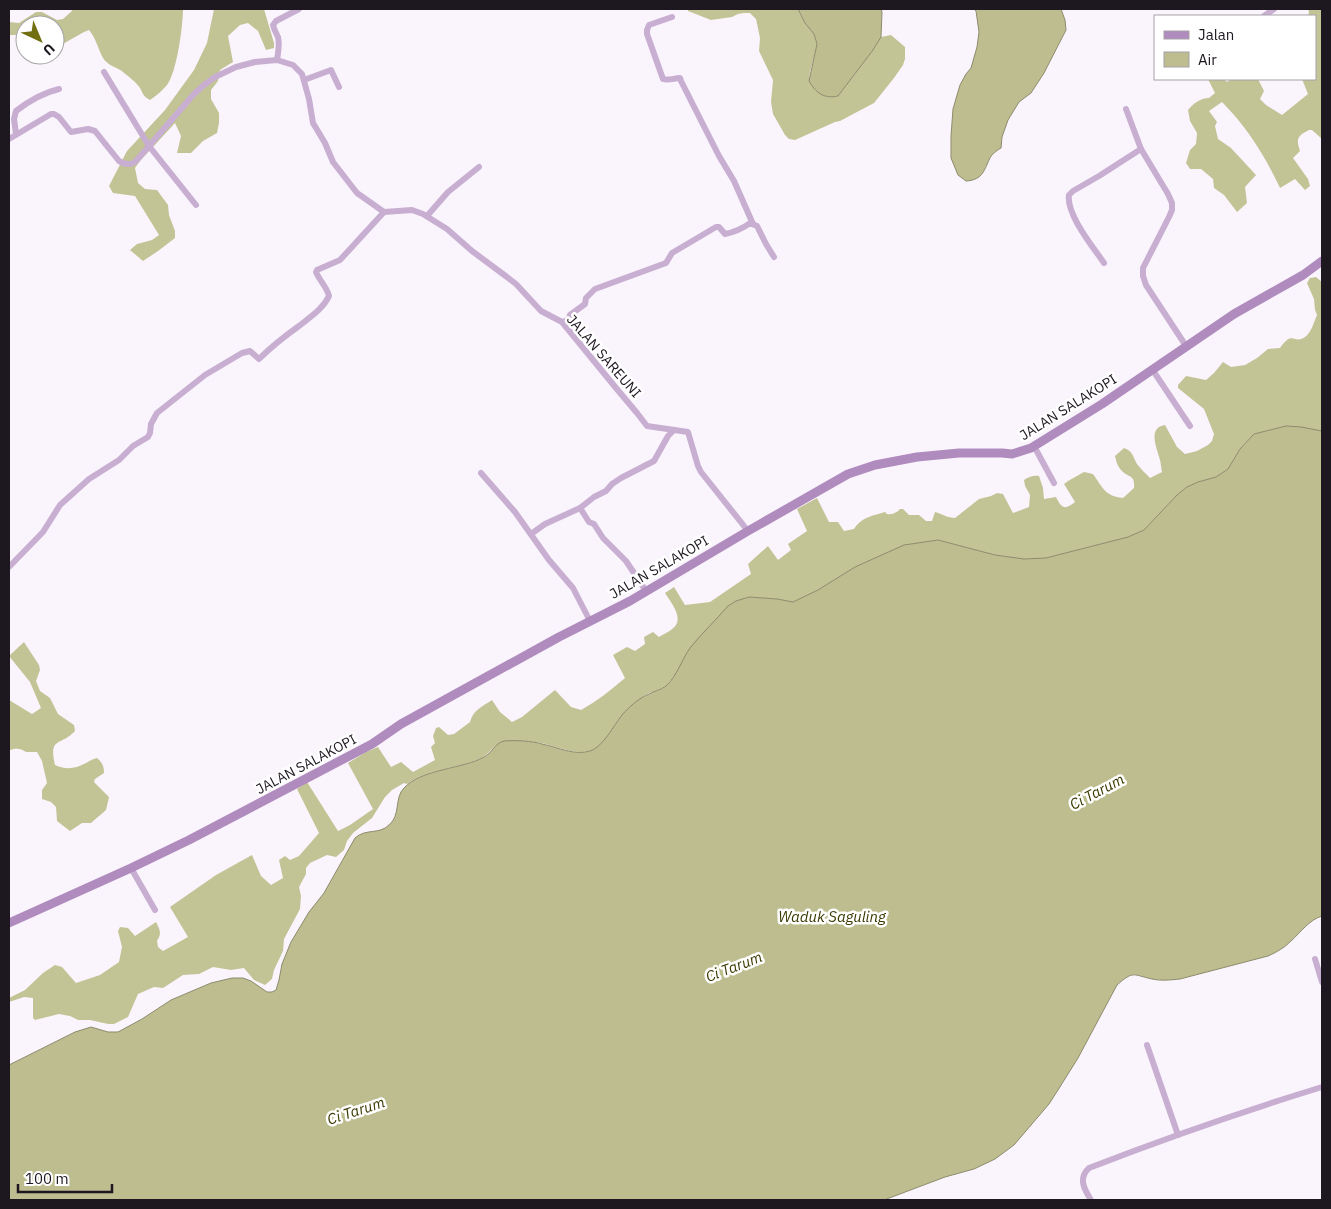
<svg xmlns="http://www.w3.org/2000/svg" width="1331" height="1209" font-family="'IBM Plex Sans',sans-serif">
<rect width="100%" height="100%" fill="#faf4fd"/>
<g fill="#c3c495">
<path d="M71 9H183C183 25 177 72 167 85 162 91 156 96 150 100 144 97 143 94 140 88 137 83 128 76 123 72 117 67 108 66 103 58 98 49 96 38 89 30L84 32 61 45 55 38V25H25V35H9V22L19 23 36 12H42L57 20 63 19 72 11Z"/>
<polygon points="214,9 264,9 274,43 274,48 266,50 258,31 248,23 240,25 228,36 233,62 220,70 218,81 211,90 211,99 219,113 219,123 217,133 203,141 191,153 177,153 181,136 175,123 140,161 135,168 138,183 145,189 157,190 168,205 169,215 175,231 175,238 158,251 143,261 130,250 137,244 152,240 159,235 135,196 113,193 109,186 127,151 165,110 194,70 207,43"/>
<path d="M688 9H798L805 23 814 34 817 45 810 72 809 81C818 92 822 99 838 96L873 50 881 37 891 35 905 47V59L903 65 894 78 874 103 840 121 835 122 795 140 789 139 785 135 773 114 771 102 773 80 759 51 760 38 756 19 750 13H744L738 14 732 17 711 20 688 11Z"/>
<path d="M1308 9H1322V139L1312 130H1309C1297 136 1296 139 1300 151L1293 158 1308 179 1310 186 1305 190 1295 179 1280 188C1265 156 1247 127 1222 102L1209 111 1217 122 1215 126 1218 139 1231 148 1256 175 1245 187 1247 203 1237 212 1224 195 1214 188 1213 179 1201 169H1190L1186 163 1190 150 1196 144 1197 133 1190 121 1188 110C1193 104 1200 98 1209 98L1215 93 1208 79H1224L1227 82 1231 79H1258L1264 91 1260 99 1266 105 1282 115 1308 94 1302 79H1315V16H1308L1309 12Z"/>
<path d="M1316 277 1322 282V431L1286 426 1254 434 1240 449 1228 469 1216 477 1198 482 1187 487 1177 495 1144 530 1128 537 1046 558 1024 559 995 555 938 540 905 545 855 567 818 590 793 602 777 599 749 597 736 601 666 686C661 689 655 691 649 693 640 698 629 707 622 715 614 725 603 748 590 751 574 755 556 746 541 743 530 741 518 741 507 741 495 741 490 755 479 759 456 769 428 769 407 784L404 783 392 790 385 797 372 818 353 833 347 841 344 850 336 857 327 855 310 863 306 868V874L299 887 301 896 300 909 284 939 283 951 274 970 272 979 265 985 254 980 244 968 231 970 213 967 199 974 183 975 163 988 154 987 138 994 128 1017 114 1024H108L90 1020H78L70 1016 59 1014 35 1020 33 1018V998L24 997 9 1002V998L25 990 43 973 55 965 62 967 76 983 100 975 119 962 122 947 118 931 120 927 128 928 135 936 156 922C160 930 162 933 157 941L158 947 163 951 188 937 170 907 216 875 252 855 261 876 271 885 283 878 279 860 285 856 290 860 299 856 319 833 297 789 307 782 338 831 350 825 373 809 348 763 366 752 378 747 391 767 401 762 413 772 435 760 431 747 435 743 433 736 436 728 439 727 448 735 454 734 470 722C473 710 483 706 492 700L500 712 512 722 522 717 555 690 571 707 581 710C597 701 611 690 625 678L613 655 627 647 635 651 645 644 644 637 653 632 659 637C664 634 673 630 676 625 682 615 670 601 665 593L674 587 685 605 710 602 751 574 748 564 768 546 778 560 791 550 788 544 807 531 797 509 817 498 829 522H838L844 531 854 529C860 518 874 515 885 512L887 514C891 515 897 513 900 509H903L909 515H919L926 521H932L935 512C942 514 948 518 955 518L979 499 991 496 997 493 1003 494 1013 513 1029 507 1030 495 1025 486 1024 480C1028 477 1034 475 1039 476L1043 488 1044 499 1056 497C1062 509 1065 510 1075 502L1064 484 1068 481 1084 472 1093 474C1103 488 1105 496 1123 498L1134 488C1135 475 1130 478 1123 472 1118 468 1116 461 1115 456L1124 448C1133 451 1133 457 1137 464 1141 469 1146 474 1150 478L1162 472C1161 468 1161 464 1160 460 1157 448 1147 428 1165 425L1177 447 1185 454 1197 451 1208 445 1212 441 1214 434 1204 409 1178 388V385L1186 376 1206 380 1214 373 1223 362 1231 367 1245 365 1257 358 1268 349 1280 348C1293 329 1293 345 1305 337 1311 333 1314 322 1317 315L1315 310 1314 299 1307 283 1310 278Z"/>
<path d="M24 642 39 665 40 670 36 681 40 691 50 698 58 714 74 725 75 731C62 746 48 736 55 765 67 770 74 769 86 763 90 761 92 759 97 758 102 762 104 766 104 773L95 779 94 782 109 797 106 810 91 823H82L70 831 57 821 56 807 51 802 42 799V790L47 783 42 761 37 752H26C20 748 17 748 10 750L9 751V700L32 714 41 708 30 682 9 656Z"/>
</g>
<g fill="#bdbd8f" stroke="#8d8b6d">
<path d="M798 9H881L882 12 881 37 873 50 838 96C824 99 816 93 809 81L817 44 814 34 805 23Z"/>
<path d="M974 9H1061L1065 20 1066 30 1044 73 1031 93 1019 102 1008 120 1002 137 1001 148C997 150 994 153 991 156 984 169 984 180 966 181L958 175 951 158V136L953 109 960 85 966 74 971 68 977 47 979 32 976 11Z"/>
<path d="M1286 426 1301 427 1322 431V916C1309 920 1301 932 1291 941 1284 948 1277 952 1268 956L1180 979C1171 980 1161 981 1152 979 1133 975 1134 970 1117 985L1078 1058 1058 1090 1049 1104 1014 1145 995 1159 974 1169 945 1177 884 1200H9V1065L75 1032 91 1027 108 1032H118L142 1019 171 1000 211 983 232 978H243L251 981 267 992H272L276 990 279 980 282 964 291 942 309 912 324 893 355 838C366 828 379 835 389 825 401 815 394 798 404 788 421 769 463 769 484 757 492 753 495 743 504 741 514 740 533 741 542 744 557 747 575 756 590 751 603 747 614 725 622 715 629 707 639 698 649 694 654 691 661 690 666 686 677 676 682 659 690 648 702 633 716 620 728 606L736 601 749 597 777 599 793 602 818 590 855 567 904 545 938 540 995 555 1024 559 1046 558 1128 537 1144 530 1177 495 1187 487 1198 482 1216 477 1228 469 1240 449 1254 434Z"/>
</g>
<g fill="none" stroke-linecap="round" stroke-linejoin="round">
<g stroke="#c8aed1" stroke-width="6">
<polyline points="1264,16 1274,9"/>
<path d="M672 17 649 25 647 30V34L663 79C669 81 674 78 680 78L681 81 719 156 734 181 753 224"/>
<path d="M277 60C278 53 280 45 278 37 276 33 274 30 273 25L276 21 299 9"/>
<polyline points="104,72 149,146 196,205"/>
<polyline points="304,80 331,70 339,87"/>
<polyline points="1126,109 1141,149 1168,194 1172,203 1172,210 1169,217 1143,268 1143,276 1146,285 1186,346"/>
<path d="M16 134 14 119 16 111C29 101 42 93 59 89"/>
<polyline points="9,139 51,114 54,114 59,117 71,132 88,129 95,131 119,161 123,163 127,164 131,164 136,161 194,94 204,85 215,77 236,67 255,62 277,60 293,65 302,74 309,99 313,123 325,143 333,162 357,193 384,212"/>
<polyline points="384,212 412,210 423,214 447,229 472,251 507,277 516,284 541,311 562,322 616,388 637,413 647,426 688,432 698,466 701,472 748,531"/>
<polyline points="427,216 448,192 479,167"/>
<path d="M1104 263C1093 247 1066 214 1069 195L1073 191 1099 176 1141 149"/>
<path d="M562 322 568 320 570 315 585 304 586 298 595 289 666 263 672 253 716 227H719L725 234C732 233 744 228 750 223L757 226 766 244 774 257"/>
<polyline points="1152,369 1190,426"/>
<polyline points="1034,446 1054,483"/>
<polyline points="481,473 515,512 549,560 573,588 590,621"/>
<polyline points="580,508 589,522 594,524 603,538 626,561 646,591"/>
<polyline points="531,534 545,524 580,508 594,497 606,491 612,484 621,478 654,461 668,436 674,430"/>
<path d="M9 567 43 532 60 505 89 479 119 460 133 446 148 437 150 433 151 424 157 413 205 375 242 353 250 351 259 359C271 347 285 336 299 326 310 317 323 309 329 296 327 287 319 280 316 272L317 270 340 260 384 212"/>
<polyline points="131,868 155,910"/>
<polyline points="1315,959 1322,982"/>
<polyline points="1147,1045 1178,1135"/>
<path d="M1091 1200C1084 1189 1078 1178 1089 1168 1166 1138 1244 1111 1322 1087"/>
</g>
<polyline stroke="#b08bbd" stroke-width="9" points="9,923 131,868 189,840 372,744 401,724 559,637 630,601 748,531 848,474 875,465 917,457 959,453 1002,453 1012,454 1031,448 1102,404 1234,314 1303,275 1322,261"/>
</g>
<g text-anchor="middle" stroke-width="5" stroke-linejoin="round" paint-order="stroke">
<g font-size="14" fill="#1d171f" stroke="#fff">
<text transform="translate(604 356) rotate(49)" y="5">JALAN SAREUNI</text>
<text transform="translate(1068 407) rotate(-32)" y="5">JALAN SALAKOPI</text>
<text transform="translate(659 567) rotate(-30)" y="5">JALAN SALAKOPI</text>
<text transform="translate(306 764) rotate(-28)" y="5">JALAN SALAKOPI</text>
</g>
<g font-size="15" font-style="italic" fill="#3b3900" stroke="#fff">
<text transform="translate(1097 792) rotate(-28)" y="5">Ci Tarum</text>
<text x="832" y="922">Waduk Saguling</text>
<text transform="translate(734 967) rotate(-21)" y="5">Ci Tarum</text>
<text transform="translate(356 1111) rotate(-18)" y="5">Ci Tarum</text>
</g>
</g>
<rect width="1331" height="1209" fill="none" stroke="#1d171f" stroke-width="20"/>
<rect x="1154" y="15" width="162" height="65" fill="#ffffff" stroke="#a5a2a5"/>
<rect x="1164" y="31" width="25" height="8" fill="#b08bbd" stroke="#a5a2a5"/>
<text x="1198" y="40" font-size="15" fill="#1d171f">Jalan</text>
<rect x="1164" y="52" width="25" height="15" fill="#bdbd8f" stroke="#a5a2a5"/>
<text x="1198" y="65" font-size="15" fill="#1d171f">Air</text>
<g transform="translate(40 40) rotate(136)"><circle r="24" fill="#ffffff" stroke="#a5a2a5"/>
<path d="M0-4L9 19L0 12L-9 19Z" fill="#716f10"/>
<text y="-8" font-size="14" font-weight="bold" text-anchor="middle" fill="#1d171f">U</text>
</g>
<path d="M18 1184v8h94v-8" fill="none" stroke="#1d171f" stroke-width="2.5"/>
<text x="25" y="1184" font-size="15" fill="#1d171f" stroke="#ffffff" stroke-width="4" paint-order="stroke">100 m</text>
</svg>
